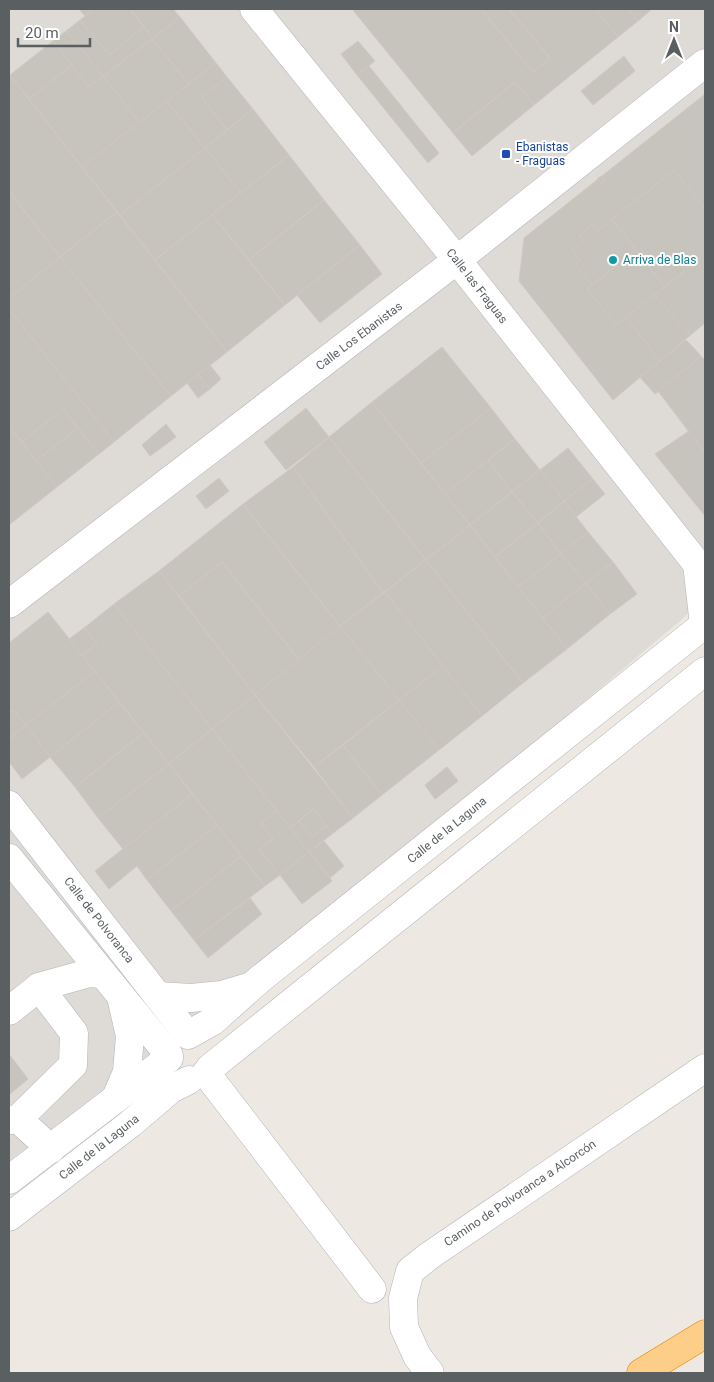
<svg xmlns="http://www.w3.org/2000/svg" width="714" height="1382" font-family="Roboto,sans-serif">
<rect width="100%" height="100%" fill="#ede8e1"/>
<polygon fill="#dedad6" points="9,9 705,9 705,598 679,622 9,1183"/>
<g fill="#c7c3bd" stroke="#d1c9c0">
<polygon points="79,9 94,9 85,16"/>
<polygon points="94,9 130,9 144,27 109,55 80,20"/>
<polygon points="130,9 173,9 180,17 153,38"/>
<polygon points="352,9 481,9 533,72 550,58 509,9 595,9 618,37 534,105 515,82 453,133"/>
<polygon points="481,9 509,9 550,58 533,72"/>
<polygon points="595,9 628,9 638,21 618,37"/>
<polygon points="628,9 652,9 638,21"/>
<polygon points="180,17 216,63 189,84 152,39"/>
<polygon points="80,20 109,55 144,27 153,38 103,77 66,31"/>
<polygon points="66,31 103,76 89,87 53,41"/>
<polygon points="152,39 189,84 140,123 103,77"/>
<polygon points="53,41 72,65 29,99 10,75"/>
<polygon points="358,41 375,61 357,75 341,54"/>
<polygon points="624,56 635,71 593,105 581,91"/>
<polygon points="216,63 227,77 202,97 227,130 205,148 167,101"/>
<polygon points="72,65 89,87 103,76 140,123 82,167 29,99"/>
<polygon points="369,66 439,153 428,163 357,75"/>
<polygon points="10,75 117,212 60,257 9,191 9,76"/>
<polygon points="227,77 253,109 227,130 202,97"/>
<polygon points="515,82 534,105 472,156 453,133"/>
<polygon points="705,94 705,323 613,400 519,281 524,238"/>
<polygon points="167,101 205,148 120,215 82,167"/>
<polygon points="253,109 289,155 241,193 205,148"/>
<polygon points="205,148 241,193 155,260 120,215"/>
<polygon points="289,155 324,200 249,260 212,215"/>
<polygon points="674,170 705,209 705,254 665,287 612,219"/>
<polygon points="601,176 606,181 602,184 597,179"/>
<polygon points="9,191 60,257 9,298"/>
<polygon points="324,200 360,245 285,305 249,260"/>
<polygon points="117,212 227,352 171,396 60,257"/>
<polygon points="212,215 285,305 227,352 155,260"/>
<polygon points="612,219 636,250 592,285 575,264 580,260 572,250 583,241 579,236 592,225 597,231"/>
<polygon points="360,245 382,274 320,323 297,295"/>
<polygon points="636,250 665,287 616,325 587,289"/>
<polygon points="60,257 171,396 114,442 9,309 9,298"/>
<polygon points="654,295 690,335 660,361 626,317"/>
<polygon points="9,309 114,442 99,454 63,409 22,442 9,426"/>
<polygon points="686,340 701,356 655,394 640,377"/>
<polygon points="686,340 701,356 655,394 640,377"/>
<polygon points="442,347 491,408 421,463 372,402"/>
<polygon points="701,356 705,360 705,453 658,391"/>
<polygon points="210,365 221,379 210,389 198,375"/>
<polygon points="198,375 210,389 198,398 187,383"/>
<polygon points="372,402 470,525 426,560 329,437"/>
<polygon points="306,408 329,437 286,470 264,442"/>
<polygon points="491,408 515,439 445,494 421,463"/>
<polygon points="63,409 78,428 36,461 22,442"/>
<polygon points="166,424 176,437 150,456 142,445"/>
<polygon points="9,426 57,487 9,525"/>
<polygon points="78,428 99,454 57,487 36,461"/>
<polygon points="689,431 705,453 705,516 655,454"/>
<polygon points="329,437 426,560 383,593 293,467"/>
<polygon points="515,439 540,470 512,492 488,460"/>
<polygon points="568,448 593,479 564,501 540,470"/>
<polygon points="488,460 512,492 470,525 445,494"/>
<polygon points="293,467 383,593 340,626 243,504"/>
<polygon points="540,470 564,501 538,523 512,492"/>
<polygon points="219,478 229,491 206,509 196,496"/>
<polygon points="593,479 605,494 576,517 564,501"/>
<polygon points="512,492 538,523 495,557 470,525"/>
<polygon points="564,501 588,532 561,554 538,523"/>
<polygon points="243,504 340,626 299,660 222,562 179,596 159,571"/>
<polygon points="538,523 561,554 518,587 495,557"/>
<polygon points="470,525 567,649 523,683 426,560"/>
<polygon points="588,532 613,562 586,583 561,554"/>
<polygon points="561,554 586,583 543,618 518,587"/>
<polygon points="426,560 523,683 482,716 385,592"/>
<polygon points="222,562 299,660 255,695 179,596"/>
<polygon points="613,562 637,594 610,614 586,583"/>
<polygon points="159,571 255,695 212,729 114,604"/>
<polygon points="586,583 610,614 567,649 543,618"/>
<polygon points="385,592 443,666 399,700 340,626"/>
<polygon points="114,604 212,729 169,764 82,655 97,644 84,628"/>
<polygon points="48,612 95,671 26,725 13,710 9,713 9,643"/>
<polygon points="340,626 399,700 314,767 255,695"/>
<polygon points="84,628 97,644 82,655 69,639"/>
<polygon points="443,666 482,716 439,750 399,700"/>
<polygon points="95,671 119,702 50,757 26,725"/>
<polygon points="255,695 353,818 332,834 313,809 290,828 212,729"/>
<polygon points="399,700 439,750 382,795 343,745"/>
<polygon points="119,702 144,733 75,787 50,757"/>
<polygon points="13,710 26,725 9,739 9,713"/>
<polygon points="26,725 50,757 22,779 9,762 9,739"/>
<polygon points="212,729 277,811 261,823 273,839 259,850 280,875 265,886 169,764"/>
<polygon points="144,733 169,764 98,818 75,787"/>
<polygon points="343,745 382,795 353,818 314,767"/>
<polygon points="169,764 192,794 123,849 98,818"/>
<polygon points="447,767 458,781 435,799 425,785"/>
<polygon points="447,767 458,781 435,799 425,785"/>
<polygon points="192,794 217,825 147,880 137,866 109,889 95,871"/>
<polygon points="313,809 326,825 312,837 299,821"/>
<polygon points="277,811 309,852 280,875 259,850 273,839 261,823"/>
<polygon points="299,821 312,837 326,825 332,834 309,852 290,828"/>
<polygon points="217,825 241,856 171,911 147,880"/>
<polygon points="324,841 344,866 330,878 309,852"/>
<polygon points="309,852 332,881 302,904 280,875"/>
<polygon points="241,856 265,886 194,940 171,911"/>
<polygon points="250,898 262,914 208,958 194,940"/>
<polygon points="9,1054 28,1079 9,1095"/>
</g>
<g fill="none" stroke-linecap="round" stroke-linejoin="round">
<defs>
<g id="minor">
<polyline points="254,9 457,260 697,564 704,625"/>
<polyline points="9,604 457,260 705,63"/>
<polyline points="9,805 188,1035 213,1021 260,979 705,624"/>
<polyline points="9,858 169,1055"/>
<polyline points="158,996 191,998 222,995 249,987"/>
<polyline points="9,1011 39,987 89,973 103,974"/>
<polyline points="210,1068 705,671"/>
<polyline points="206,1073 372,1289"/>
<polyline points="116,1098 127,1072 130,1036 122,1001"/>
<polyline points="18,1119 51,1149"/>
<polyline points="9,1120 18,1119 73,1065 74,1033 39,987"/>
<polyline points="9,1180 169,1058"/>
<polyline points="9,1217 130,1124 171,1089 189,1080"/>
<polyline points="430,1373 417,1356 404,1327 403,1298 410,1271 429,1256 705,1068"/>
</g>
<polyline id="highway" points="641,1373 705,1334"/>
</defs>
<use href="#minor" stroke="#b2b5b9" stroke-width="29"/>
<use href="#highway" stroke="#ee8100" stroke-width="29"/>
<use href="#minor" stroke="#fff" stroke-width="28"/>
<use href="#highway" stroke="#fdce88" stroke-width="28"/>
</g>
<rect fill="#1a4fb4" stroke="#fff" stroke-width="2" x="501" y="149" width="10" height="10" rx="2.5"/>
<circle fill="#0f9aa8" stroke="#fff" stroke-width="2" cx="613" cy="260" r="5"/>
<g text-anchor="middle" stroke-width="4" stroke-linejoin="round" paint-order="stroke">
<g font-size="12" fill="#164399" stroke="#fff" text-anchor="start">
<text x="516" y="151">Ebanistas<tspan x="516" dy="14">- Fraguas</tspan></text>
</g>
<g font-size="12" fill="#0d838f" stroke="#fff" text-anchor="start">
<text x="623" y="264">Arriva de Blas</text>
</g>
<g font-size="12" fill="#5a5f62" stroke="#fff">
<text transform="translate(477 286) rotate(52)" y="4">Calle las Fraguas</text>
<text transform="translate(359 336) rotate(-37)" y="4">Calle Los Ebanistas</text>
<text transform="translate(447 830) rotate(-39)" y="4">Calle de la Laguna</text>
<text transform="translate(99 920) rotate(52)" y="4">Calle de Polvoranca</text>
<text transform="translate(99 1147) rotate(-38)" y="4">Calle de la Laguna</text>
<text transform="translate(520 1193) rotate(-34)" y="4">Camino de Polvoranca a Alcorcón</text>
</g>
</g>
<rect width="714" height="1382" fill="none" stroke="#5a5f62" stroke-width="20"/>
<g transform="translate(674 40)" stroke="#ffffff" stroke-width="4" paint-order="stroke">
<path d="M0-4L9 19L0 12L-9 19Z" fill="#5a5f62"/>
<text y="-8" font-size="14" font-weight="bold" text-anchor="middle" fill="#5a5f62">N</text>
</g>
<path d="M18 38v8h72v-8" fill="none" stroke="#5a5f62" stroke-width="2.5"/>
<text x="25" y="38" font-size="15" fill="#5a5f62" stroke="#ffffff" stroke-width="4" paint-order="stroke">20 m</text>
</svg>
